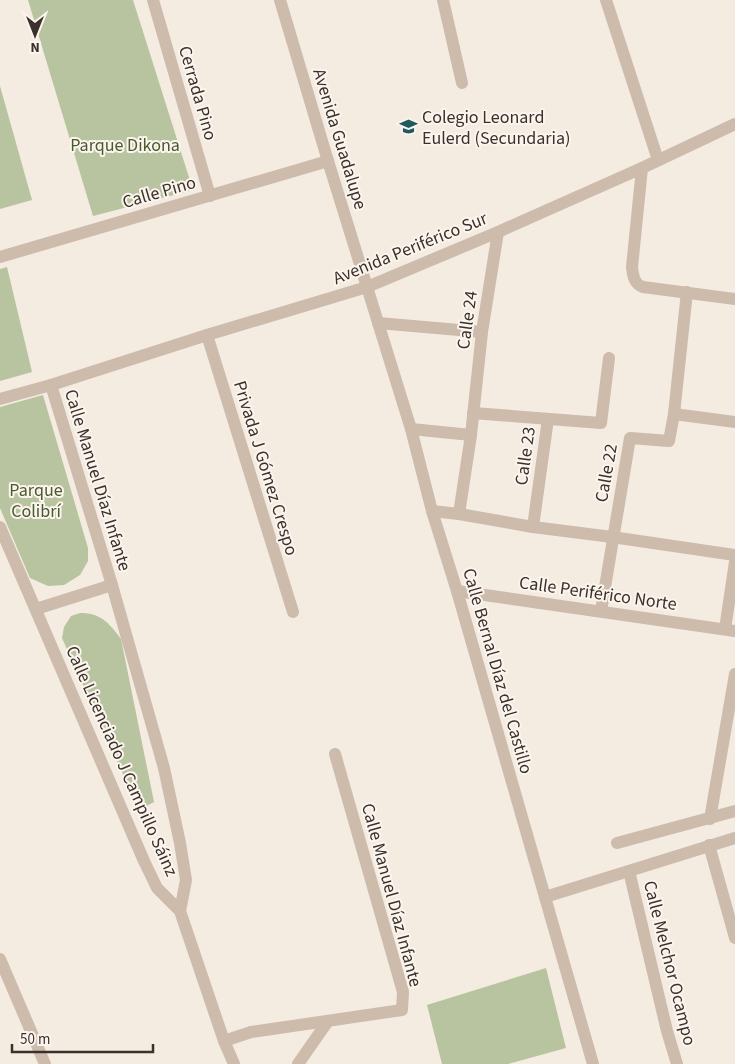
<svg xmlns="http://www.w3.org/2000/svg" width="735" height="1064" font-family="'Source Sans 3',sans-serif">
<rect width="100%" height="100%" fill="#f4ebe1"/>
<g fill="#b8c4a0">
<polygon points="28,0 133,0 193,190 93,216"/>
<polygon points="0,86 32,200 0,209"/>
<polygon points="7,267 32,372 0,381 0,269"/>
<polygon points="43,395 88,548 88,561 80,575 64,585 48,586 30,578 0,508 0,407"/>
<path d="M80 613C101 613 109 623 121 639L154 802 139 810 62 638 64 627 71 616Z"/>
<polygon points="546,968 566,1048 508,1064 442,1064 427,1005"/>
</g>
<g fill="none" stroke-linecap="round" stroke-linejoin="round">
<g stroke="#cdbbac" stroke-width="12">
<polyline points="153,0 210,196"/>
<polyline points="280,0 328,161 411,429 432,511 457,591 593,1064"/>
<polyline points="443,0 462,83"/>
<polyline points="606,0 658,160"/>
<path d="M642 168 632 267C633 276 634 284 643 287L735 299"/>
<polyline points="0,257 328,161"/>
<polyline points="378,323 482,332"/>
<polyline points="207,335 293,612"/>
<polyline points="51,385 112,585 164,768 180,843 186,880 180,911"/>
<polyline points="0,399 51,385 207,335 367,287 498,232 642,168 735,124"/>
<polyline points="473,413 601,423 609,358"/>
<polyline points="674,414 735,422"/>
<polyline points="411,429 471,435"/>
<polyline points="432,511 459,514 533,527 612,537 735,555"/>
<polyline points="459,514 471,435 482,332 498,232"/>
<polyline points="0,527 144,861 157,888 180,911 224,1041 234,1064"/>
<polyline points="533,527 548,419"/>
<polyline points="457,591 735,631"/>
<polyline points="36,609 112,585"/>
<polyline points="601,611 630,438 669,441 674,414 687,292"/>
<polyline points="725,629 735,562"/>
<polyline points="710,819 735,674"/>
<polyline points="617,843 735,811"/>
<polyline points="709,845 735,938"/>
<polyline points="629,871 667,1031 677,1064"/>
<polyline points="545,897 735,838"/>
<polyline points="0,959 45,1064"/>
<polyline points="224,1041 251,1032 402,1010 403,992 335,754"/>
<polyline points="298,1064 328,1021"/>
</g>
</g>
<defs>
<symbol id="school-bare" viewBox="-9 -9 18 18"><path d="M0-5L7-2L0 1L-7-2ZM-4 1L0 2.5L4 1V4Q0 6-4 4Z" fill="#1f5a5e" stroke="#fbf5ee" stroke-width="2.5" paint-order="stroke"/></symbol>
</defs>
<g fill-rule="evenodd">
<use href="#school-bare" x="396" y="114" width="25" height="25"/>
</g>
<g text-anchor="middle" stroke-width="4" stroke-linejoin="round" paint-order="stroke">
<g font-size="18" fill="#3b302b" stroke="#fbf5ee">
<text transform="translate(198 93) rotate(74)" y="6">Cerrada Pino</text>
<text transform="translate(340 139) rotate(73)" y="6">Avenida Guadalupe</text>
<text transform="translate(159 192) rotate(-16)" y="6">Calle Pino</text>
<text transform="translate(410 248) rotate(-22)" y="6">Avenida Periférico Sur</text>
<text transform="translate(467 320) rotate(-82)" y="6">Calle 24</text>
<text transform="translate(525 456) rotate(-82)" y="6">Calle 23</text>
<text transform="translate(266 468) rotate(73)" y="6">Privada J Gómez Crespo</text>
<text transform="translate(606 473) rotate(-80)" y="6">Calle 22</text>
<text transform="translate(98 480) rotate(73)" y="6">Calle Manuel Díaz Infante</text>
<text transform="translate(598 593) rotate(8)" y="6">Calle Periférico Norte</text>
<text transform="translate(498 671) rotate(74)" y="6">Calle Bernal Díaz del Castillo</text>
<text transform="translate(122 761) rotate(66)" y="6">Calle Licenciado J Campillo Sáinz</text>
<text transform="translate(392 895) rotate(75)" y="6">Calle Manuel Díaz Infante</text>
<text transform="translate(670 963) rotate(76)" y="6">Calle Melchor Ocampo</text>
</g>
<g font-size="18" fill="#3b302b" stroke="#fbf5ee" text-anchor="start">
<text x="422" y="123">Colegio Leonard<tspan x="422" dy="21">Eulerd (Secundaria)</tspan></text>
</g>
<g font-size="18" fill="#4a5a2e" stroke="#fbf5ee">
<text x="125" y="151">Parque Dikona</text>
<text x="36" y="496">Parque<tspan x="36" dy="21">Colibrí</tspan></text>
</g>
</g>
<g transform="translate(35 35) rotate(180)" stroke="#fbf5ee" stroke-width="4" paint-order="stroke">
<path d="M0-4L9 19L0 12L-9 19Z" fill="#3b302b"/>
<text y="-8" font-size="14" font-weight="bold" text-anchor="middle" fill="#3b302b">N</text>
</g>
<path d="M12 1044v8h141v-8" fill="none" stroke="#3b302b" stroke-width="2.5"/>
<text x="20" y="1044" font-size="15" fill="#3b302b" stroke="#fbf5ee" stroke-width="4" paint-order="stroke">50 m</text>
</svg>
